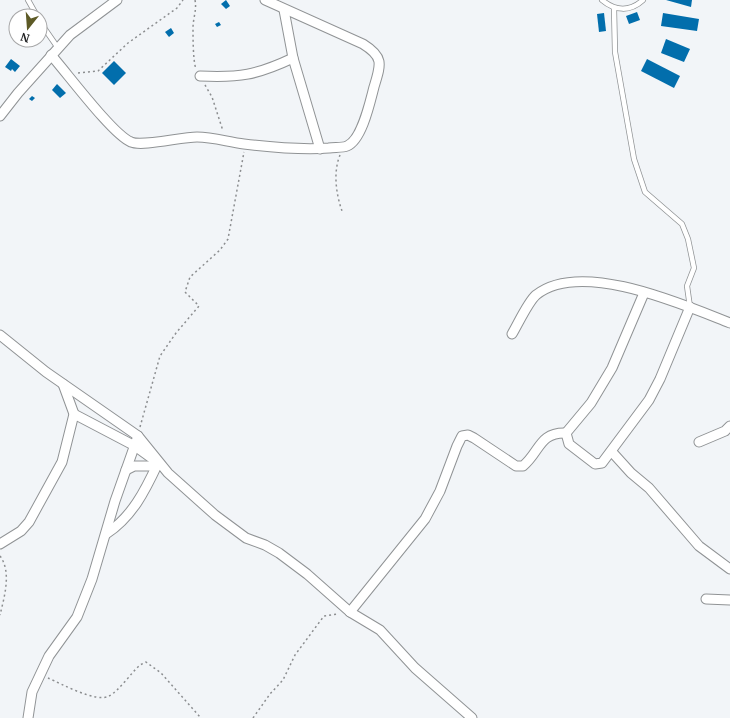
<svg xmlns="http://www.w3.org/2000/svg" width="730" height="718" font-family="Merriweather,serif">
<rect width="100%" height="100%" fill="#f2f5f8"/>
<g fill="#026eac">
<polygon points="226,0 230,6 226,9 221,4"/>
<polygon points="666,0 692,0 691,7"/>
<polygon points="637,12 640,20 629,24 626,16"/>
<polygon points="604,13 606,31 599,32 597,14"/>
<polygon points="663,13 699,19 697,31 661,26"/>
<polygon points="219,22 221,25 217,27 215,24"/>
<polygon points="171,28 174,33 169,37 165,32"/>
<polygon points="666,39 690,49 684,62 661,53"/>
<polygon points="11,59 20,66 15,72 12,69 11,71 5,67"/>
<polygon points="647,59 680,76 674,88 641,71"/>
<polygon points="114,61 126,73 114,85 102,73"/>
<polygon points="57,84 66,93 60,98 52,90"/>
<polygon points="32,96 35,98 32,101 29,99"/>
</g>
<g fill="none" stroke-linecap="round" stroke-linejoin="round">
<defs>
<g id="service">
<polyline points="28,0 37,16"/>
<path d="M602 0C615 11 630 12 643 0"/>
<polyline points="614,8 615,52 634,159 645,192 682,224 688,239 694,268 687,286 690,307"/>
<polyline points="40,22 58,48"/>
</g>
<g id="minor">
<polyline points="284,10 293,58 320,149"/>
<path d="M51 55C67 73 113 135 131 142 142 147 181 137 197 137 213 137 228 142 244 144 269 147 305 150 329 148 334 147 342 148 347 146 362 140 370 102 374 87 381 64 384 57 363 44L265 0"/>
<path d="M200 76C239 78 257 75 293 58"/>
<polyline points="0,116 18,93 70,35 117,0"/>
<polyline points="644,293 612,368 591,403 566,433 569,444 595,464 602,463 649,400 660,379 690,307"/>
<path d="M512 334C518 324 528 302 536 295 581 259 684 305 730 323"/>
<polyline points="0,335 46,372 138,436 168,473 215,515 246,538 265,545 279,553 307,574 350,612 380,630 415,668 472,718"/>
<polyline points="74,414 135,446 153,459"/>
<polyline points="699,442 725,431 730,426"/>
<polyline points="612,452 631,473 649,488 699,546 730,569"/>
<polyline points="126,470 134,466 157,466"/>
<path d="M106 534C132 517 145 491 158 463"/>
<polyline points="0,544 21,531 29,522 62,462 74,414 63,384"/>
<polyline points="706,599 730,600"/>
<path d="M350 612 425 519 440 491 457 446 462 436 468 435 474 438 516 466H523C540 452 539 432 566 433"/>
<polyline points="28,718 32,692 49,656 77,617 92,579 115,501 138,436"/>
</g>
</defs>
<use href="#service" stroke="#909395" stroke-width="6"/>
<use href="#minor" stroke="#909395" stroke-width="11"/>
<g stroke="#8c8e90" stroke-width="1.5" stroke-dasharray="2 3" stroke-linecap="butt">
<path d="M195 0C197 10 193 18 193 28 193 38 193 61 196 69"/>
<polyline points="78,73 98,71 128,43 177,8 183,0"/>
<polyline points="205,85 212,97 223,131"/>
<path d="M340 155C333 172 336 194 342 211"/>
<polyline points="140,427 160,356 176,333 199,306 185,292 190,277 220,250 228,239 244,152"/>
<path d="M0 556C12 572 4 598 0 615"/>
<path d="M48 678C62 684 96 703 109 696 119 691 131 673 140 665L146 662 161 673 201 718"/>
<polyline points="253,718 270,694 283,680 295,655 324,616 338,614"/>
</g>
<use href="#service" stroke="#fff" stroke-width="4.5"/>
<use href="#minor" stroke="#fff" stroke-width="9"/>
</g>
<g transform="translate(28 28) rotate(197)"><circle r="19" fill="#ffffff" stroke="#a7a7a8"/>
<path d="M0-3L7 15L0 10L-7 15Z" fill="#5d5a26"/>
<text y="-6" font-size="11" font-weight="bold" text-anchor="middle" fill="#232425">N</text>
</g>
</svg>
